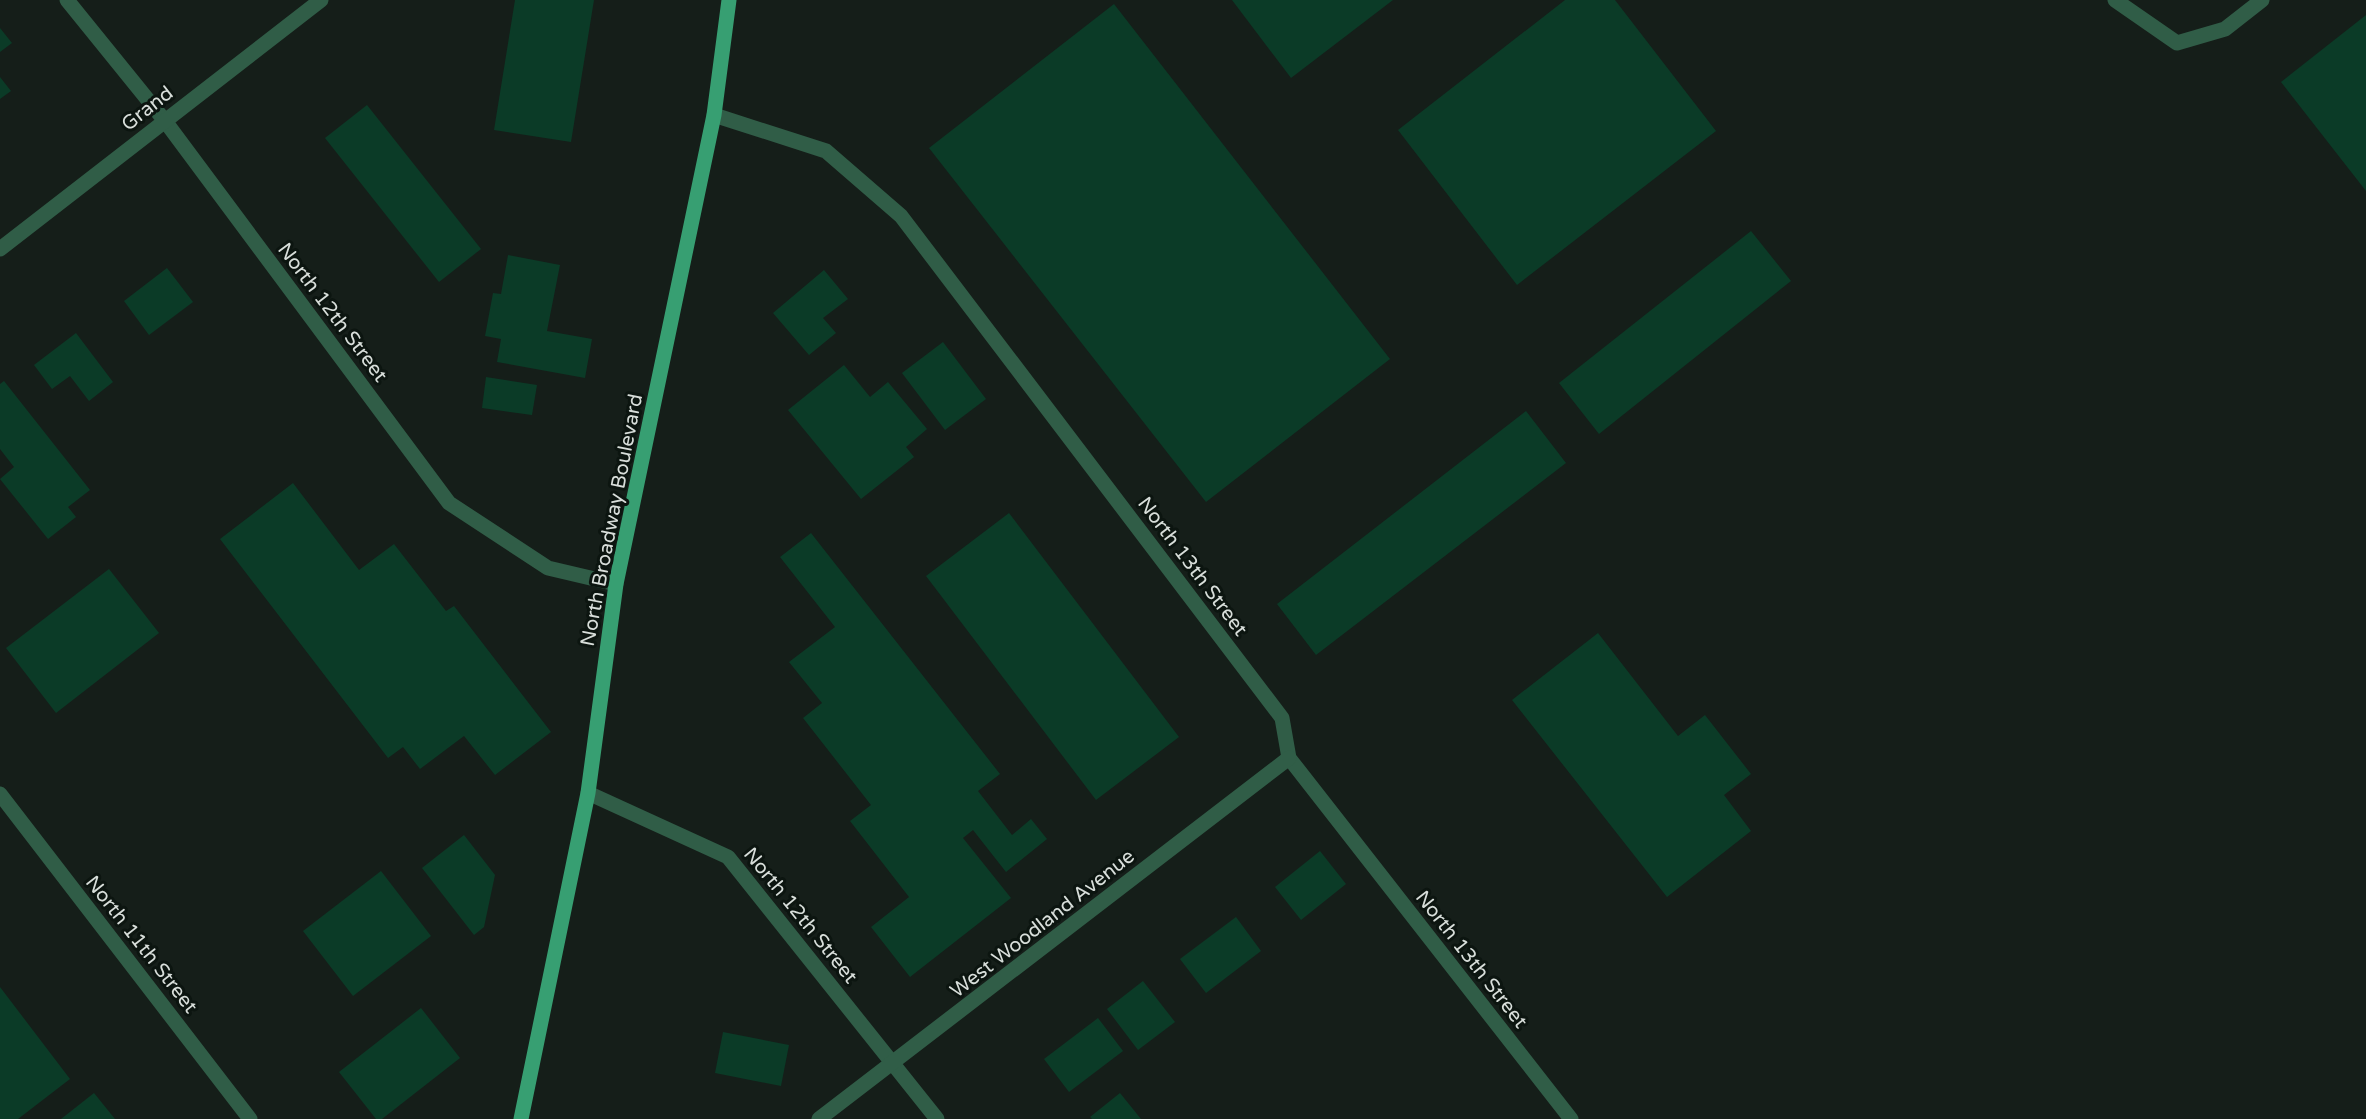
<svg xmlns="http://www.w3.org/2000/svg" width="2366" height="1119" font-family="'Varela Round',sans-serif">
<rect width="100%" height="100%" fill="#151e19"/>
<g fill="#0b3b27">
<polygon points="515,0 594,0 571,142 494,130"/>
<polygon points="1232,0 1393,0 1291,78"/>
<polygon points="1565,0 1615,0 1716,131 1517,285 1398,130"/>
<polygon points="1114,4 1390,359 1206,502 929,148"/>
<polygon points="2366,15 2366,191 2281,82"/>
<polygon points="0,28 12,43 0,52"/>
<polygon points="0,77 11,91 0,99"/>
<polygon points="367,105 481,249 439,282 325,138"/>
<polygon points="1751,231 1791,281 1599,434 1559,383"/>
<polygon points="508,255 560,265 547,331 592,339 585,378 497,362 501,339 485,336 493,293 501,294"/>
<polygon points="167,268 193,302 149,335 124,301"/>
<polygon points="824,270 848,299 823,318 836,333 809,355 773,313"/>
<polygon points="76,333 113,382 89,401 70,376 52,389 34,365"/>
<polygon points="943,342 986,399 945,430 902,373"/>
<polygon points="844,365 870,397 888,382 927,429 906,447 914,457 861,499 788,410"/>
<polygon points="486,377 537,385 532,415 482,408"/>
<polygon points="4,381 90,490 68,507 76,517 48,539 0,479 14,467 0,449 0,384"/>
<polygon points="1526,411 1566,463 1316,655 1277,604"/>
<polygon points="293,483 359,570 394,544 446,611 454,606 551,732 495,775 464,736 420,769 403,747 388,758 220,539"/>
<polygon points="1009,513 1179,737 1096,800 926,576"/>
<polygon points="811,533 1000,774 978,791 1012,835 1031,819 1047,839 1006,872 973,830 963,838 1011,898 910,977 871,927 909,897 850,821 871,805 803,718 822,703 789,662 835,627 780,557"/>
<polygon points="109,569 159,633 56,713 6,648"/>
<polygon points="1598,633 1678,736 1705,715 1751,774 1724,795 1751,831 1667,897 1512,700"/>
<polygon points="464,835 495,875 484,927 474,935 422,868"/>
<polygon points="1320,851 1346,884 1301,920 1275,887"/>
<polygon points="381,871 431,936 353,996 303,931"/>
<polygon points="1236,917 1261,951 1206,993 1180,959"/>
<polygon points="1143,981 1175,1022 1138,1050 1107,1009"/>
<polygon points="0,987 70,1079 18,1119 0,1119"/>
<polygon points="421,1008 460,1058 382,1119 376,1119 339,1072"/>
<polygon points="1098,1018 1123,1051 1069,1092 1044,1059"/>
<polygon points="723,1032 789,1045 781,1086 715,1073"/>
<polygon points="94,1093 115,1119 61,1119"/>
<polygon points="1120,1093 1141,1119 1092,1119 1090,1117"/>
</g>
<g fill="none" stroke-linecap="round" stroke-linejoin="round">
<g stroke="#305d47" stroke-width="15">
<polyline points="67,0 165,121 449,503 548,568 616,584"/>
<polyline points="2115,0 2177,43 2225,29 2262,0"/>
<polyline points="714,115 826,151 901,216 1282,718 1289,758 1571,1119"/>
<polyline points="0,249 321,0"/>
<polyline points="588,793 728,857 937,1119"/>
<polyline points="0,794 250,1119"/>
<polyline points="819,1119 1289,758"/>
</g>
<polyline stroke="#379f72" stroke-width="15" points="521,1119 588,793 616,584 714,115 729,0"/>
</g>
<g text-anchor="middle" stroke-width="6" stroke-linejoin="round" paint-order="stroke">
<g font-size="20" fill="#d8deda" stroke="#0c1510">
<text transform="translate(147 108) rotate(-38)" y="7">Grand</text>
<text transform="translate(333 312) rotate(53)" y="7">North 12th Street</text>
<text transform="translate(611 520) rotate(-79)" y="7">North Broadway Boulevard</text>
<text transform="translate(1193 566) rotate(53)" y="7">North 13th Street</text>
<text transform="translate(801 915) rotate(51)" y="7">North 12th Street</text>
<text transform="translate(1042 923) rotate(-38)" y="7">West Woodland Avenue</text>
<text transform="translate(142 944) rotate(52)" y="7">North 11th Street</text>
<text transform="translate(1472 959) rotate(52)" y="7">North 13th Street</text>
</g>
</g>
</svg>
